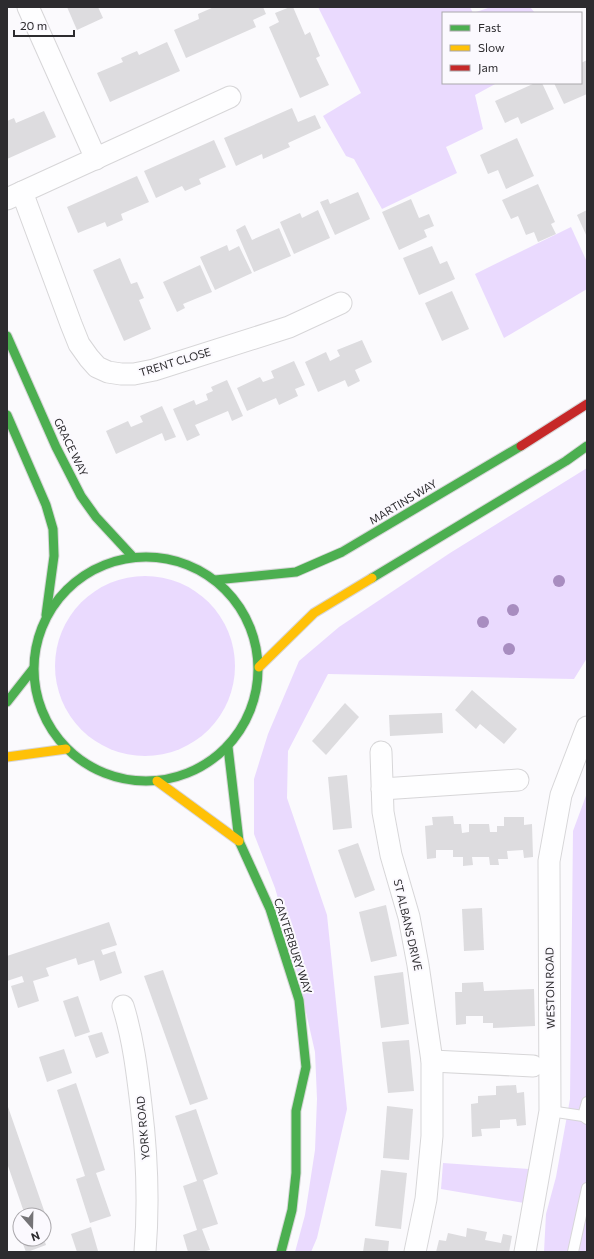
<svg xmlns="http://www.w3.org/2000/svg" width="594" height="1259" font-family="Commissioner,sans-serif">
<rect width="100%" height="100%" fill="#fbfafd"/>
<g fill="#eadafe">
<polygon points="318,7 470,7 473,13 491,7 530,7 535,13 443,13 443,83 497,83 475,95 483,129 446,147 457,173 382,209 354,159 346,156 323,116 361,93"/>
<polygon points="571,227 587,262 587,289 504,338 475,274"/>
<polygon points="587,468 587,658 574,679 328,674 288,751 287,798 327,915 347,1109 317,1238 311,1252 295,1252 305,1215 315,1150 317,1099 315,1052 288,933 275,888 254,834 254,779 268,734 299,661 339,627 450,553"/>
<circle cx="145" cy="666" r="90"/>
<polygon points="587,793 587,1252 544,1252 546,1214 556,1177 570,1099 573,831"/>
<polygon points="443,1163 529,1169 524,1203 441,1189"/>
</g>
<g fill="#dddcdf">
<polygon points="67,7 98,7 103,18 77,30"/>
<polygon points="214,7 263,7 266,14 253,20 256,27 186,58 174,30 199,19 198,14"/>
<polygon points="290,7 293,7 305,35 310,32 320,56 316,58 329,85 300,98 269,27 279,22 275,13"/>
<polygon points="167,42 180,71 110,102 97,73 123,62 121,58 130,54 137,51 139,55"/>
<polygon points="587,60 587,94 564,104 554,83 581,83 581,63"/>
<polygon points="535,83 542,83 554,109 521,124 518,117 505,123 495,101"/>
<polygon points="292,108 298,122 315,115 321,128 288,143 290,147 263,159 262,154 236,166 224,138"/>
<polygon points="44,111 56,137 7,159 7,121 14,118 16,123"/>
<polygon points="517,138 534,176 506,189 498,170 488,174 480,155"/>
<polygon points="214,140 226,167 199,179 201,184 185,191 182,186 156,198 144,171"/>
<polygon points="137,176 149,202 121,214 123,220 107,227 105,222 78,233 67,207"/>
<polygon points="538,184 555,222 551,224 556,234 538,242 534,232 526,235 518,216 511,219 502,200"/>
<polygon points="358,192 370,219 335,235 320,202 328,199 330,204"/>
<polygon points="411,199 419,218 429,214 434,226 424,230 427,237 399,250 382,212"/>
<polygon points="318,210 330,238 294,254 280,222 300,213 302,218"/>
<polygon points="587,210 587,237 577,215"/>
<polygon points="245,225 252,240 279,228 291,256 254,272 236,230"/>
<polygon points="227,245 229,251 239,246 252,273 215,290 200,257"/>
<polygon points="432,246 440,264 447,261 455,279 419,295 403,258"/>
<polygon points="120,258 131,284 137,282 144,298 139,300 151,329 124,341 93,270"/>
<polygon points="200,265 212,292 183,304 185,308 177,312 163,282"/>
<polygon points="452,291 469,329 442,341 425,303"/>
<polygon points="362,340 372,362 355,370 360,381 348,387 345,380 318,392 305,362 326,352 330,361 340,356 337,350"/>
<polygon points="294,361 305,385 295,389 298,396 279,405 276,398 247,411 237,388 260,377 263,382 274,378 271,371"/>
<polygon points="227,380 243,416 232,421 228,411 195,425 200,435 187,441 173,409 194,400 196,405 208,400 206,394 213,391 211,387"/>
<polygon points="162,406 176,437 165,441 162,433 116,454 106,431 128,421 131,427 143,422 140,416"/>
<polygon points="472,690 517,729 504,744 480,724 476,729 455,710"/>
<polygon points="345,703 359,717 326,755 312,741"/>
<polygon points="442,713 443,733 390,736 389,715"/>
<polygon points="347,775 352,828 333,830 328,777"/>
<polygon points="453,816 454,824 461,824 462,833 469,832 469,824 489,824 490,832 497,832 497,826 504,826 504,817 524,817 524,825 532,824 533,857 524,858 523,850 507,851 508,859 498,859 499,865 490,865 489,857 472,857 473,865 463,866 463,857 453,857 453,850 436,850 436,858 427,859 425,826 433,825 432,817"/>
<polygon points="358,843 375,890 355,898 338,850"/>
<polygon points="386,905 397,956 371,962 359,912"/>
<polygon points="482,908 484,950 464,951 462,909"/>
<polygon points="109,922 117,945 101,950 103,955 115,951 122,973 100,981 94,960 78,965 76,958 46,968 49,976 33,981 39,1001 18,1008 11,986 24,982 22,976 7,981 7,956"/>
<polygon points="163,970 208,1099 190,1105 144,976"/>
<polygon points="403,972 409,1024 381,1028 374,976"/>
<polygon points="483,982 484,991 534,989 535,1026 493,1028 493,1023 483,1023 483,1016 466,1016 466,1024 456,1025 455,992 462,992 462,983"/>
<polygon points="78,996 90,1032 75,1037 63,1001"/>
<polygon points="102,1032 109,1053 96,1058 88,1036"/>
<polygon points="409,1040 414,1091 388,1093 382,1042"/>
<polygon points="64,1049 72,1073 47,1082 39,1057"/>
<polygon points="76,1083 105,1170 96,1173 111,1216 90,1223 76,1179 85,1176 57,1090"/>
<polygon points="516,1085 517,1093 524,1092 526,1125 517,1126 516,1119 500,1120 500,1128 481,1129 482,1136 472,1137 471,1104 478,1103 478,1096 496,1095 496,1086"/>
<polygon points="7,1104 47,1219 44,1220 44,1215 25,1215 7,1163"/>
<polygon points="387,1106 413,1109 409,1160 383,1158"/>
<polygon points="196,1109 218,1174 203,1180 218,1224 202,1229 210,1250 202,1252 188,1252 183,1235 197,1230 183,1186 197,1181 175,1116"/>
<polygon points="381,1170 407,1173 401,1229 375,1226"/>
<polygon points="91,1227 98,1251 77,1252 71,1234"/>
<polygon points="467,1228 487,1232 485,1240 501,1243 503,1234 512,1236 509,1252 436,1252 439,1240 446,1241 448,1233 466,1237"/>
<polygon points="365,1238 389,1241 388,1252 363,1252"/>
<polygon points="21,1239 44,1239 46,1245 30,1251 30,1252 26,1252"/>
</g>
<g fill="none" stroke-linecap="round" stroke-linejoin="round">
<defs>
<g id="lane">
<polyline points="550,1111 583,1116 587,1119"/>
<polyline points="583,1116 587,1102"/>
<polyline points="573,1252 587,1188"/>
</g>
<g id="street">
<polyline points="28,7 96,159"/>
<polyline points="22,192 71,324 79,344 89,358 97,367 108,372 121,374 134,374 154,370 289,327 341,303"/>
<polyline points="7,199 230,97"/>
<polyline points="381,752 383,812 391,855 409,917 418,965 432,1061 432,1136 426,1199 415,1252"/>
<polyline points="382,789 518,780"/>
<path d="M123 1006C133 1038 137 1071 141 1105 147 1154 149 1203 145 1252"/>
<polyline points="432,1061 533,1066"/>
<polyline points="525,1252 550,1111 549,861 561,795 587,727"/>
</g>
<g id="fast">
<polyline points="7,336 56,447 81,496 96,517 133,557"/>
<polyline points="7,415 46,505 53,529 54,556 46,615"/>
<circle cx="146" cy="669" r="112"/>
<polyline points="372,578 566,461 587,446"/>
<polyline points="215,580 296,572 342,552 521,446"/>
<polyline points="7,702 33,669"/>
<polyline points="228,747 239,841 270,909 299,1000 306,1067 296,1111 296,1173 292,1210 281,1252"/>
</g>
<g id="slow">
<polyline points="259,667 314,613 372,578"/>
<polyline points="7,757 66,749"/>
<polyline points="157,781 239,841"/>
</g>
<polyline id="jam" points="521,446 587,404"/>
</defs>
<use href="#lane" stroke="#d7d6d8" stroke-width="12"/>
<use href="#street" stroke="#d7d6d8" stroke-width="23"/>
<use href="#fast" stroke="#d7d6d8" stroke-width="11"/>
<use href="#slow" stroke="#d7d6d8" stroke-width="11"/>
<use href="#jam" stroke="#d7d6d8" stroke-width="11"/>
<use href="#lane" stroke="#fefeff" stroke-width="10"/>
<use href="#street" stroke="#fefeff" stroke-width="21"/>
<use href="#fast" stroke="#4caf50" stroke-width="9"/>
<use href="#slow" stroke="#ffc107" stroke-width="9"/>
<use href="#jam" stroke="#c62828" stroke-width="9"/>
</g>
<g fill="#a88dc0">
<circle cx="559" cy="581" r="6"/>
<circle cx="513" cy="610" r="6"/>
<circle cx="483" cy="622" r="6"/>
<circle cx="509" cy="649" r="6"/>
</g>
<g text-anchor="middle" stroke-width="4" stroke-linejoin="round" paint-order="stroke">
<g font-size="11" fill="#2d2c2f" stroke="#fbf9fe">
<text transform="translate(175 362) rotate(-17)" y="4">TRENT CLOSE</text>
<text transform="translate(71 447) rotate(64)" y="4">GRACE WAY</text>
<text transform="translate(403 502) rotate(-31)" y="4">MARTINS WAY</text>
<text transform="translate(408 925) rotate(77)" y="4">ST ALBANS DRIVE</text>
<text transform="translate(293 946) rotate(72)" y="4">CANTERBURY WAY</text>
<text transform="translate(550 988) rotate(-91)" y="4">WESTON ROAD</text>
<text transform="translate(143 1128) rotate(-95)" y="4">YORK ROAD</text>
</g>
</g>
<rect width="594" height="1259" fill="none" stroke="#2d2c2f" stroke-width="16"/>
<rect x="442" y="12" width="140" height="72" fill="#fbf9fe" stroke="#a9a7ab"/>
<rect x="450" y="25" width="20" height="6" fill="#4caf50" stroke="#a9a7ab"/>
<text x="478" y="32" font-size="12" fill="#2d2c2f">Fast</text>
<rect x="450" y="45" width="20" height="6" fill="#ffc107" stroke="#a9a7ab"/>
<text x="478" y="52" font-size="12" fill="#2d2c2f">Slow</text>
<rect x="450" y="65" width="20" height="6" fill="#c62828" stroke="#a9a7ab"/>
<text x="478" y="72" font-size="12" fill="#2d2c2f">Jam</text>
<g transform="translate(32 1227) rotate(160)"><circle r="19" fill="#fbf9fe" stroke="#a9a7ab"/>
<path d="M0-3L7 15L0 10L-7 15Z" fill="#757477"/>
<text y="-6" font-size="11" font-weight="bold" text-anchor="middle" fill="#2d2c2f">N</text>
</g>
<path d="M14 30v6h60v-6" fill="none" stroke="#2d2c2f" stroke-width="2"/>
<text x="20" y="30" font-size="12" fill="#2d2c2f" stroke="#fbf9fe" stroke-width="3" paint-order="stroke">20 m</text>
</svg>
